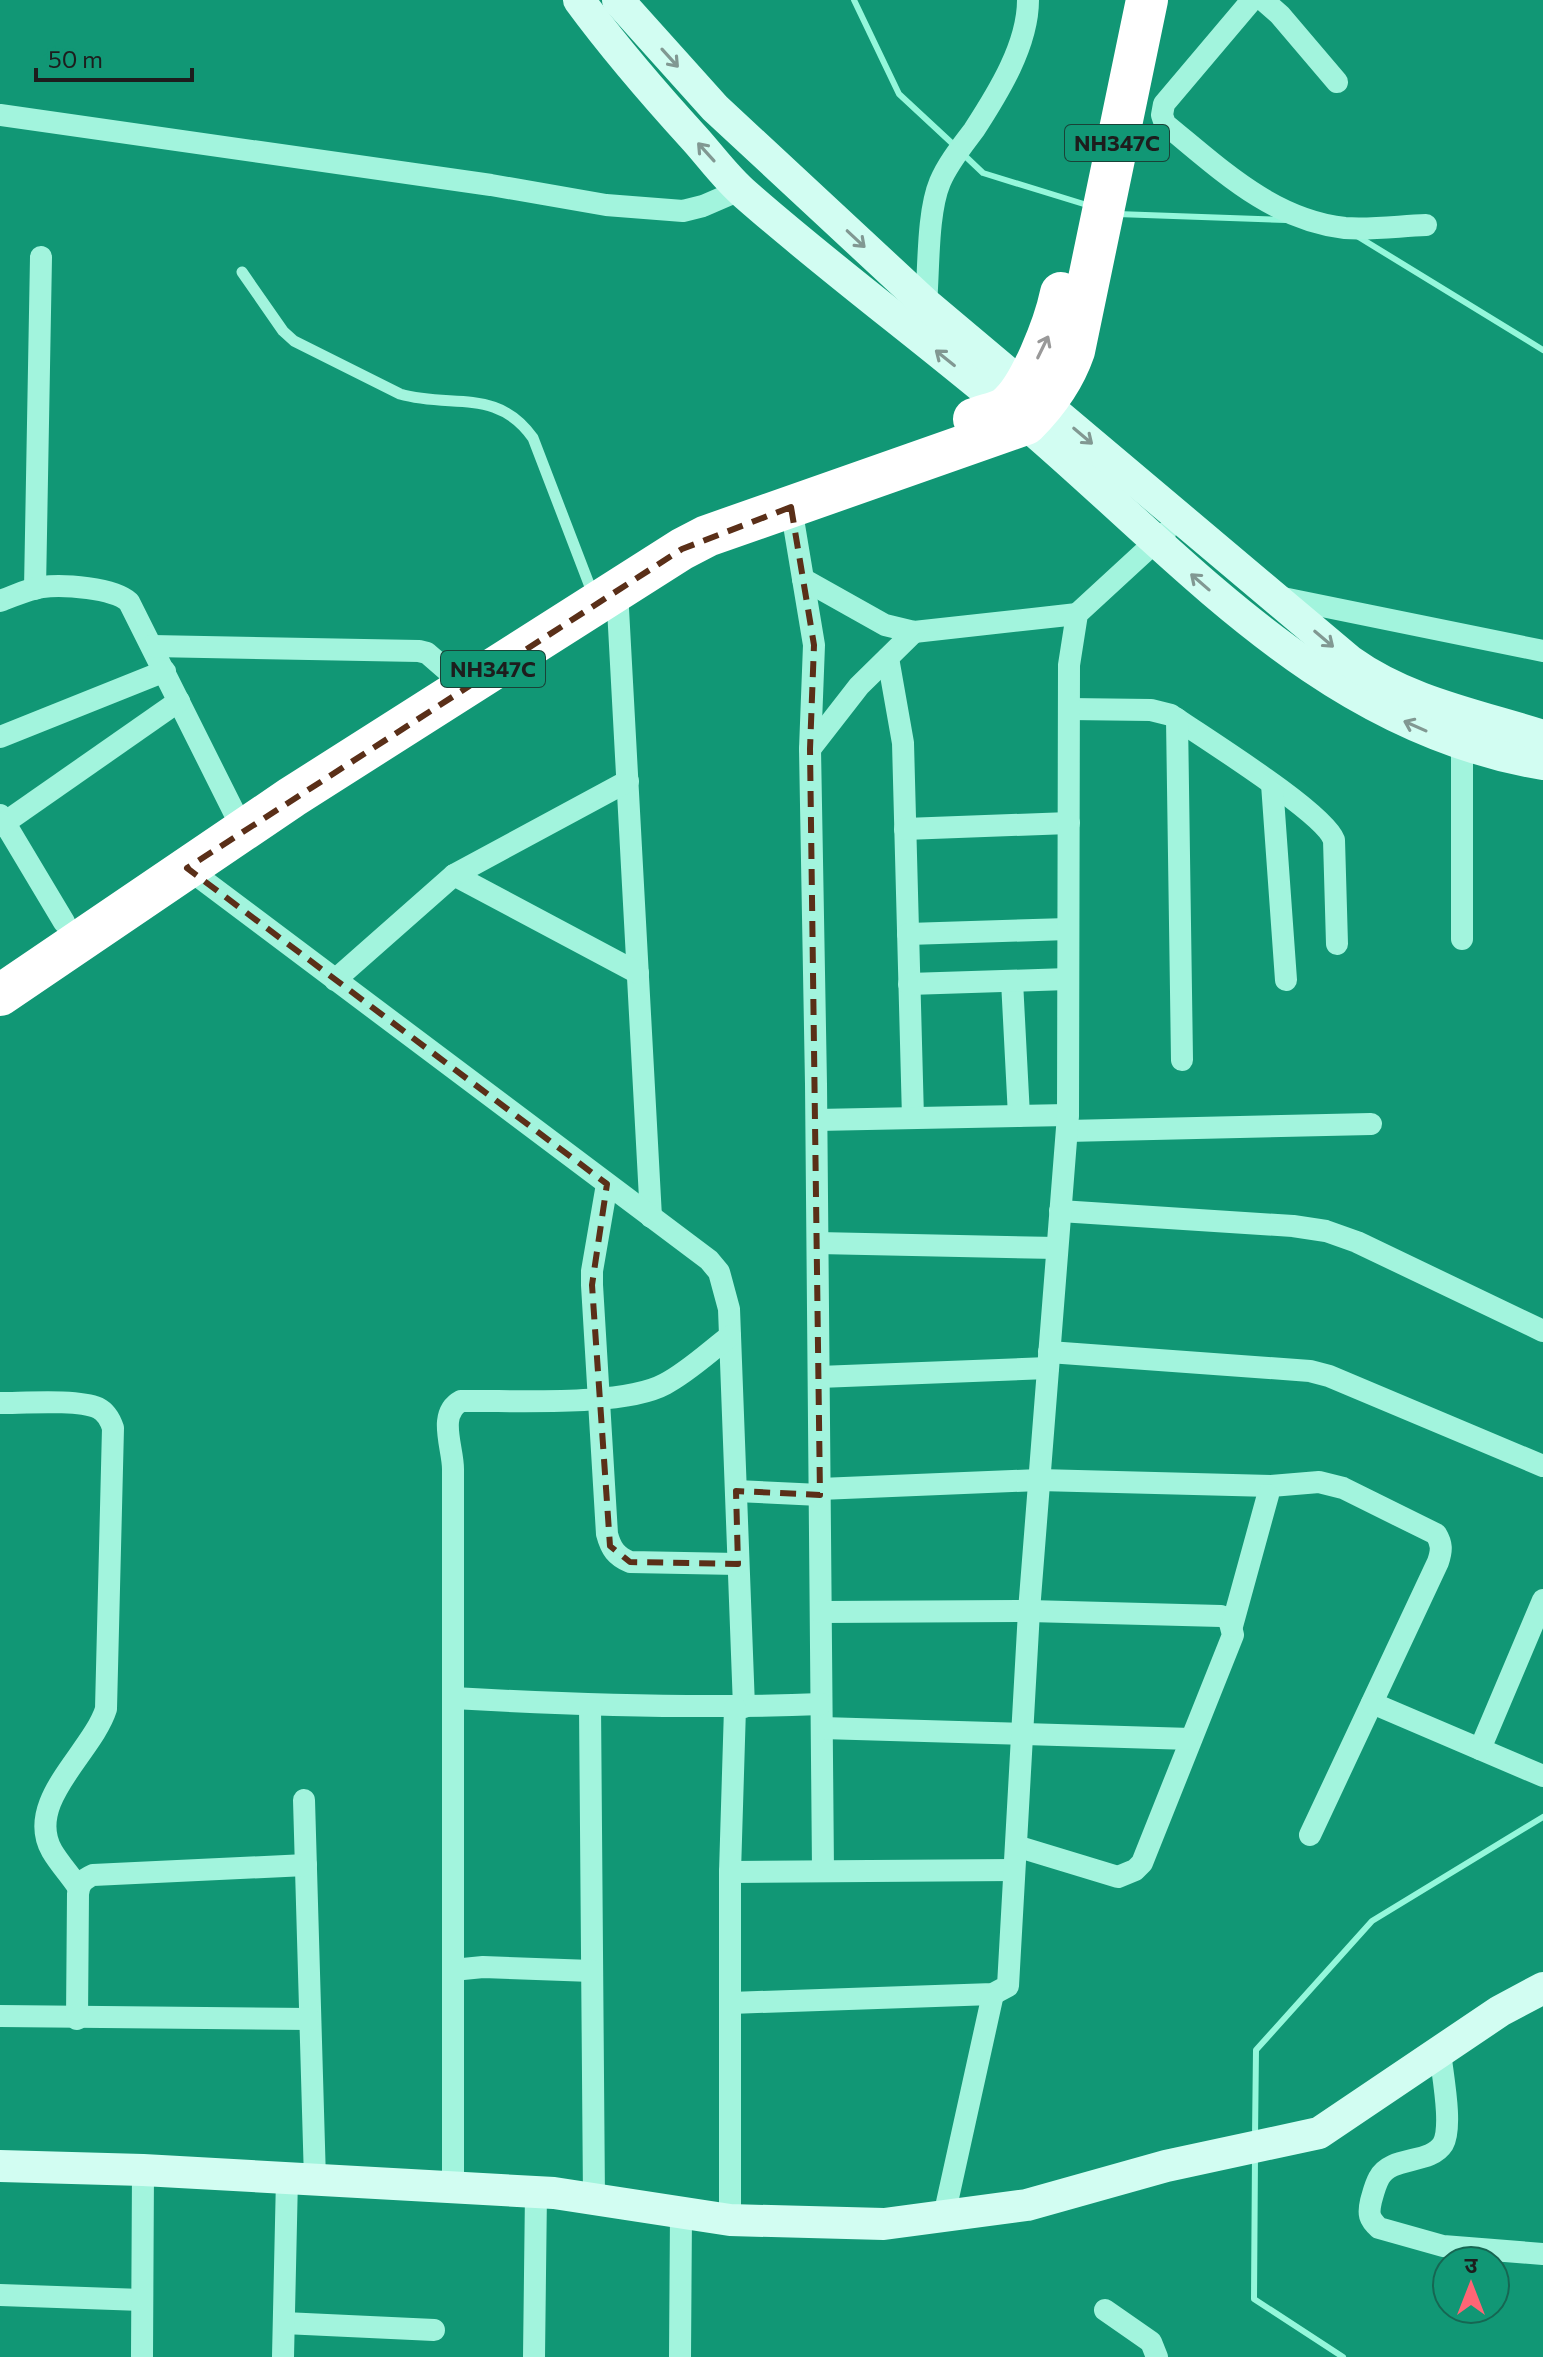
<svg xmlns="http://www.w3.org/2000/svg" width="1543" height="2357" font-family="Commissioner,'Noto Sans Devanagari',sans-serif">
<rect width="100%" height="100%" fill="#119775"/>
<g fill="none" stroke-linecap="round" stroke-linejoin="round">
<g stroke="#94f7db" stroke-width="6">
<polyline points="854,0 899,94 955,146"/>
<polyline points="963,154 983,173 1087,205"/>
<polyline points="1117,214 1286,220"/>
<polyline points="1357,236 1543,350"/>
<polyline points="1255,2136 1256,2050 1372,1921 1543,1817"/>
<polyline points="1255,2156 1254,2299 1343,2357"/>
</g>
<path stroke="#a2f4dd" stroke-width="11" d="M242 272 283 331 294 341 400 394C452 409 497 387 533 438L589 584"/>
<g stroke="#a2f4dd" stroke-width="22">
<path d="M1252 0 1164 104 1162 115 1165 124C1219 168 1272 220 1345 228 1371 230 1399 226 1426 225"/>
<polyline points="1263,0 1280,15 1337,82"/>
<polyline points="0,115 491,185 606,205 683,211 703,206 740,190"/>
<path d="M926 304C929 269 927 213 940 182 948 163 962 146 974 130 998 93 1028 45 1028 0"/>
<polyline points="791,507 814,645 810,749 816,1084 823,1871"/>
<polyline points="803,579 885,625 914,632 1077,614"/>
<polyline points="35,589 41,257"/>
<polyline points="617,590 651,1217"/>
<polyline points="1278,597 1543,651"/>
<path d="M0 601C14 596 28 589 42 587 63 584 114 588 129 602L234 812"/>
<polyline points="152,646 419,651 427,653 450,673"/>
<polyline points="888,658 903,743 913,1118"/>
<path d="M1069 709 1151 710 1171 715C1201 736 1324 812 1334 840L1337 944"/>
<polyline points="1177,719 1182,1060"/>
<polyline points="1462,732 1462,939"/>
<polyline points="0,737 165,671"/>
<polyline points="810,749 859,686 914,632"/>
<polyline points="1272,784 1286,980"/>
<polyline points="0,815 64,922"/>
<polyline points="0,826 179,701"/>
<polyline points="905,829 1069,823"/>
<polyline points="187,868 709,1260 719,1272 729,1309 744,1707"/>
<polyline points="454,875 638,973"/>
<polyline points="908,934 1068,929"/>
<polyline points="335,980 454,875 628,781"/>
<polyline points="1012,981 1019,1116"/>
<polyline points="909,984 1068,979"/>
<polyline points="817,1120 1068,1115"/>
<polyline points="1067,1131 1371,1124"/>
<path d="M607 1184 592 1271V1285L607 1534C611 1549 616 1556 630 1562L738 1564"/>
<polyline points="1060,1211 1293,1226 1326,1231 1357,1242 1543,1331"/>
<polyline points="818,1243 1057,1248"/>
<polyline points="1049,1352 1310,1371 1329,1376 1543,1466"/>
<polyline points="819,1377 1048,1368"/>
<path d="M0 1403C24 1403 78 1399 98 1408 106 1412 110 1419 113 1428L106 1709C92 1753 24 1802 52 1851 59 1863 70 1875 78 1887"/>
<path d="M820 1489 1039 1480 1271 1486 1319 1482 1343 1488 1436 1534C1442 1544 1442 1550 1438 1562L1310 1835"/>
<polyline points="736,1491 820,1495"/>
<polyline points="821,1612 1029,1611 1221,1616 1229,1619 1233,1635 1142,1863 1135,1870 1118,1877 1016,1846"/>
<polyline points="1232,1626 1268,1495"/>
<path d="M453 1698C576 1705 698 1709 821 1704"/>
<polyline points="1372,1703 1543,1776"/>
<polyline points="590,1705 594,2199"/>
<polyline points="822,1728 1191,1739"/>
<polyline points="1480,1749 1543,1600"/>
<polyline points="304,1800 315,2180"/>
<polyline points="730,1872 1014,1870"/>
<polyline points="453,1970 483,1967 592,1971"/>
<polyline points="731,2003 993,1994 1008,1986 1029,1611 1068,1115 1069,665 1077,614 1165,533"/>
<polyline points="0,2016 310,2019"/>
<path d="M77 2019 78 1894C79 1883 84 1879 93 1875L306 1865"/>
<path d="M1440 2051C1442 2073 1453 2126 1443 2144 1430 2165 1391 2155 1379 2178 1375 2185 1373 2194 1371 2201 1368 2214 1369 2219 1379 2228L1443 2246 1543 2254"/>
<path d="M453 2187V1469C453 1447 437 1414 461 1401 512 1400 623 1407 665 1384 688 1372 709 1352 730 1336"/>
<polyline points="944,2216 993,1994"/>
<polyline points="730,2220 730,1872 735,1708"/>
<polyline points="0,2295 142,2300"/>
<polyline points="1105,2310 1151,2342 1157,2357"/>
<polyline points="284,2323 434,2330"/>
<polyline points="142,2357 143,2170"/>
<polyline points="283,2357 287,2178"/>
<polyline points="534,2357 536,2192"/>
<polyline points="680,2357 681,2213"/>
</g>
<g stroke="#d2fdf2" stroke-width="32">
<path d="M579 0C615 49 654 94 695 139 712 158 727 179 746 195 837 275 935 346 1027 425 1186 561 1325 728 1543 764"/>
<path d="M618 0 715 108 926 304 1350 661C1407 702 1477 715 1543 736"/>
<polyline points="0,2166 143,2170 554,2193 730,2220 884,2224 1027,2205 1166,2166 1319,2133 1500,2011 1543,1988"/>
</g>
<g stroke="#fff" stroke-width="42">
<path d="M974 419C983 415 997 413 1005 408 1030 390 1055 322 1061 293"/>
<path d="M0 995 292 797 682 549 707 536 1026 424C1047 403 1064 380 1074 351L1147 0"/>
</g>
</g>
<defs><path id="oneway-shaft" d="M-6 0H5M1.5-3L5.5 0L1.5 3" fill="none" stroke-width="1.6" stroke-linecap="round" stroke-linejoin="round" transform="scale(2)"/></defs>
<g stroke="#819892">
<use href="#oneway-shaft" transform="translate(670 58) rotate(48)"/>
<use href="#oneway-shaft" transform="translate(706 152) rotate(-132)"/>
<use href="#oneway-shaft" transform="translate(856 239) rotate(43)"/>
<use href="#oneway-shaft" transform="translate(945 358) rotate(-141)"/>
<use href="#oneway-shaft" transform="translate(1083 436) rotate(40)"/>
<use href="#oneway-shaft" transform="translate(1200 582) rotate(-139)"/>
<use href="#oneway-shaft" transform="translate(1324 639) rotate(40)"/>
<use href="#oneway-shaft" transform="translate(1415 726) rotate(-156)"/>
</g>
<use stroke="#999" href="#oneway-shaft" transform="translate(1043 347) rotate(-64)"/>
<path fill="none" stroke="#5a2f18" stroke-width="6" stroke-dasharray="16 10" stroke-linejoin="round" d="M791 507 814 645 810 749 820 1495 736 1491 738 1564 630 1562 610 1546 592 1285 607 1184 187 868 682 549Z"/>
<g text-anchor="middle" stroke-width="7" stroke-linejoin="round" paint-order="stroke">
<g fill="#119775" stroke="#194237" stroke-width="2">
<rect x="1065" y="125" width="104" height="36" rx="6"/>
<rect x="441" y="651" width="104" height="36" rx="6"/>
</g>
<g font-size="22" font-weight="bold" fill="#1d1d1d">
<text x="1117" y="151">NH347C</text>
<text x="493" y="677">NH347C</text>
</g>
</g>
<g transform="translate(1471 2285)"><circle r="38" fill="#119775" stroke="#166652" stroke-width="2"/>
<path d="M0-6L14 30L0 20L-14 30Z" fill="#ff6575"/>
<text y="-12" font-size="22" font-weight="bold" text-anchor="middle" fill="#1d1d1d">उ</text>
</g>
<path d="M36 68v12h156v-12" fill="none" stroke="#1d1d1d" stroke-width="4"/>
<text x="48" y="68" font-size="24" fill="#1d1d1d" stroke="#119775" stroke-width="6" paint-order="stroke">50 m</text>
</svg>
